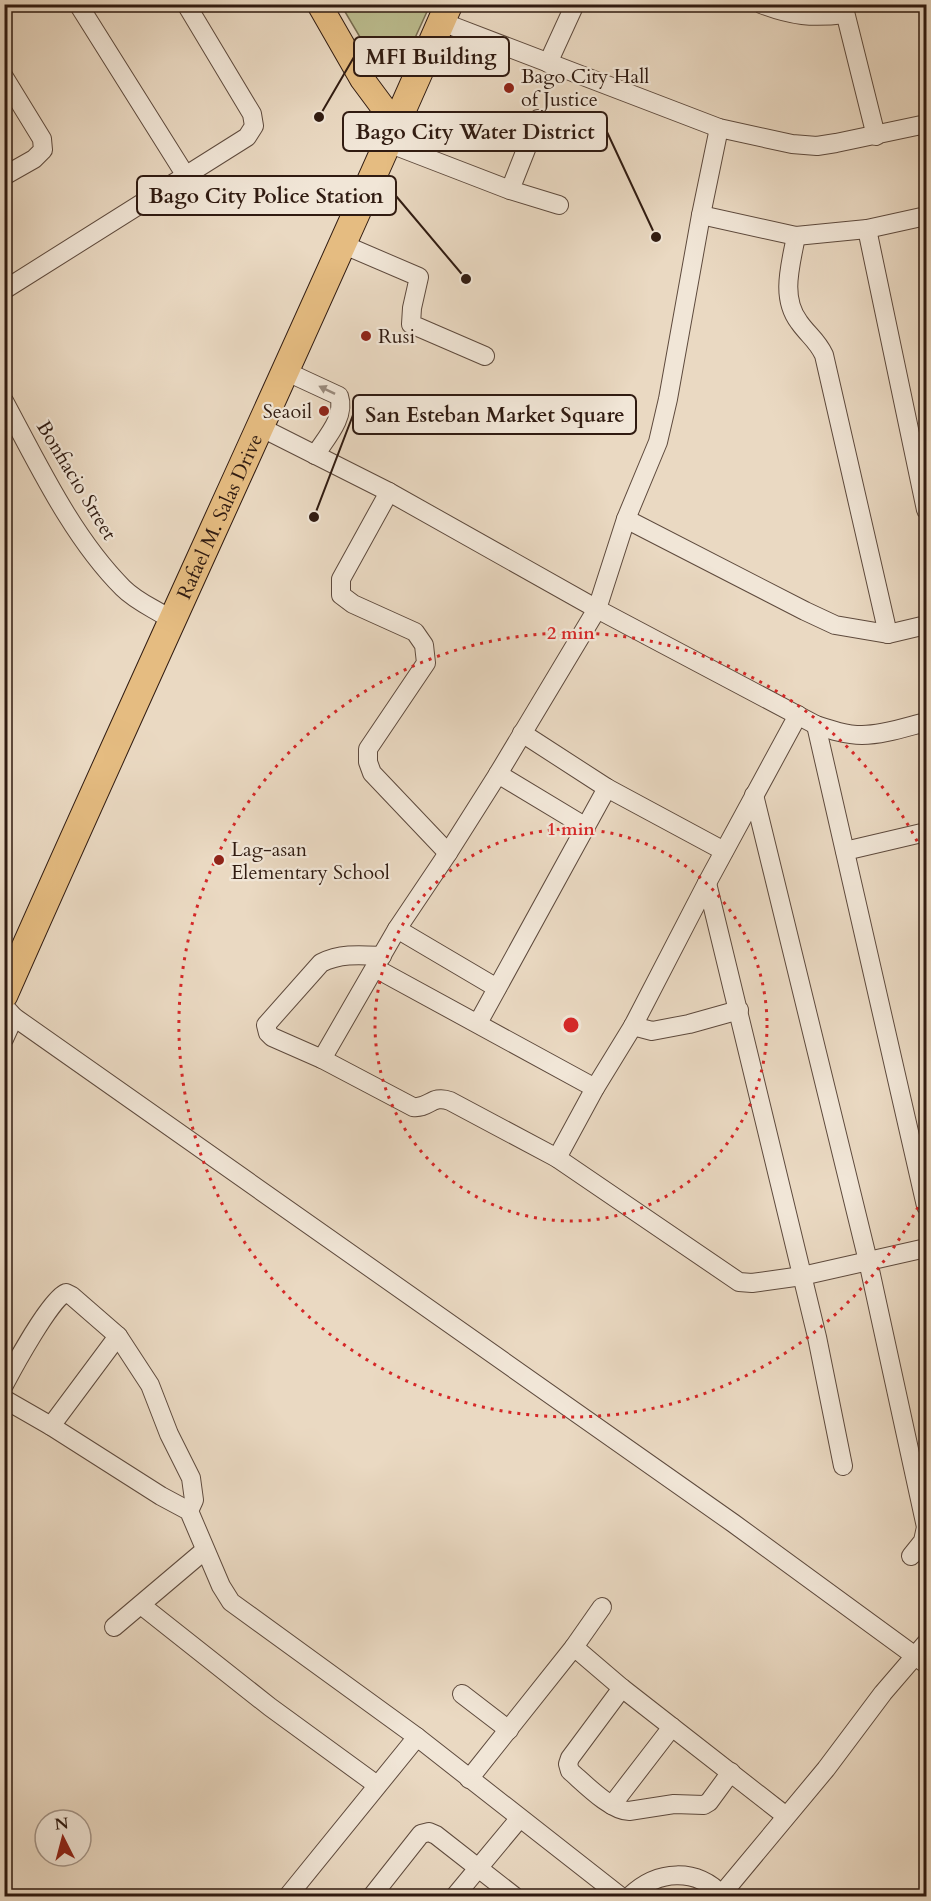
<svg xmlns="http://www.w3.org/2000/svg" width="931" height="1901" font-family="Cardo,serif">
<rect width="100%" height="100%" fill="#ead9c2"/>
<filter id="stains"><feTurbulence type="fractalNoise" baseFrequency=".00333" numOctaves="4"/><feColorMatrix values="0 0 0 0 .2 0 0 0 0 .09 0 0 0 0 .02 0 0 0 .5 -.17"/></filter>
<radialGradient id="worn" r=".72"><stop offset=".6" stop-color="#630" stop-opacity="0"/><stop offset="1" stop-color="#630" stop-opacity=".3"/></radialGradient>
<polygon fill="#bcbe90" stroke="#766c50" stroke-width="1.5" points="341,5 430,5 404,62 398,72 388,74 377,66"/>
<g fill="none" stroke-linecap="round" stroke-linejoin="round">
<defs>
<g id="minor">
<polyline points="78,4 186,176"/>
<path d="M761 4C792 16 812 18 845 14"/>
<polyline points="843,4 876,136"/>
<polyline points="442,22 719,128 792,144 817,146 836,143 926,124"/>
<polyline points="548,63 575,4"/>
<polyline points="4,77 42,139 43,150 34,159 4,176"/>
<polyline points="388,143 510,190 559,205"/>
<polyline points="510,190 538,119"/>
<polyline points="701,215 796,236 867,229 926,216"/>
<polyline points="867,229 926,510"/>
<path d="M796 236C791 264 780 297 799 322 808 335 817 340 824 355L888 634"/>
<polyline points="342,244 419,277 412,308 411,324 485,356"/>
<polyline points="4,290 247,137 254,126 252,114 186,4"/>
<path d="M285 371 339 396C346 417 326 438 315 455"/>
<path d="M4 401C38 464 72 537 123 588 138 603 156 609 173 621"/>
<path d="M260 427 389 492 597 609 816 725C831 730 846 735 862 735 883 735 906 727 926 722"/>
<polyline points="389,492 341,579 341,595 353,604 415,632 424,645 426,663 368,749 368,762 372,773 448,853"/>
<polyline points="626,519 805,611 835,625 888,634 926,625"/>
<polyline points="816,725 926,1206"/>
<polyline points="522,733 607,788 724,851"/>
<polyline points="498,774 586,827"/>
<polyline points="754,795 868,1261 926,1527 923,1541 911,1556"/>
<polyline points="845,851 926,832"/>
<polyline points="707,883 817,1337 843,1466"/>
<polyline points="397,929 497,988"/>
<path d="M382 956C361 955 341 953 321 963L266 1025 268 1033 272 1037 322 1059 413 1107C429 1109 432 1094 450 1101L557 1158 739 1282 752 1283 802 1276 926 1248"/>
<polyline points="375,968 595,1088"/>
<polyline points="4,1006 14,1017 733,1523 926,1664"/>
<polyline points="478,1023 607,788"/>
<polyline points="633,1026 652,1031 689,1024 739,1010"/>
<polyline points="4,1039 14,1017"/>
<polyline points="322,1059 397,929 448,853 498,774 597,609 626,519 658,442 668,399 701,215 719,128"/>
<polyline points="557,1158 595,1088 633,1026 707,883 798,715"/>
<path d="M4 1385C13 1368 51 1298 66 1293L72 1296 118 1336 150 1385 169 1434 191 1478 194 1500 189 1511"/>
<polyline points="4,1399 51,1426 161,1496 189,1511 221,1586 231,1602 417,1737"/>
<polyline points="51,1426 118,1336"/>
<polyline points="141,1605 270,1707 377,1785"/>
<polyline points="114,1627 205,1550"/>
<polyline points="574,1647 602,1607"/>
<path d="M622 1688 570 1758 568 1764 570 1771C584 1783 611 1811 629 1811L674 1804 704 1805 709 1802 731 1772"/>
<polyline points="462,1694 509,1730"/>
<polyline points="469,1779 574,1647 622,1688 786,1816"/>
<polyline points="612,1805 672,1727"/>
<polyline points="722,1894 826,1769 883,1693 926,1643"/>
<polyline points="288,1896 417,1737 620,1896"/>
<polyline points="372,1896 421,1834 429,1832 436,1835 514,1896"/>
<polyline points="455,1896 519,1819"/>
<path d="M630 1896C657 1870 696 1867 723 1896"/>
</g>
<polyline id="major" points="319,4 362,79 388,114 394,128"/>
<g id="highway">
<path id="s1" d="M4 995C150 664 304 336 449 4"/>
</g>
</defs>
<use href="#minor" stroke="#5e4a3d" stroke-width="20"/>
<use href="#major" stroke="#301b11" stroke-width="26"/>
<use href="#highway" stroke="#301b11" stroke-width="29"/>
<use href="#minor" stroke="#f1e6d7" stroke-width="18"/>
<use href="#major" stroke="#e5bc81" stroke-width="24"/>
<use href="#highway" stroke="#e5bc81" stroke-width="27"/>
</g>
<defs><path id="oneway-solid" d="M-6-.8H1V-3.2L6.5 0L1 3.2V.8H-6Z" transform="scale(1.5)"/></defs>
<use fill="#9a8b7e" href="#oneway-solid" transform="translate(327 390) rotate(-154)"/>
<g fill="none" stroke="#d62828" stroke-width="3" stroke-dasharray="3 6">
<circle cx="571" cy="1025" r="196"/>
<path d="M926 1191A392 392 0 1 1 926 859"/>
</g>
<g fill="#8f2418" stroke="#f1e6d7" stroke-width="2">
<circle cx="509" cy="88" r="6"/>
<circle cx="366" cy="336" r="6"/>
<circle cx="324" cy="411" r="6"/>
<circle cx="219" cy="860" r="6"/>
</g>
<g text-anchor="middle" stroke-width="4.5" stroke-linejoin="round" paint-order="stroke">
<g font-size="20" fill="#301b11" stroke="#f1e6d7" text-anchor="start">
<text x="521" y="83">Bago City Hall<tspan x="521" dy="23">of Justice</tspan></text>
<text x="378" y="343">Rusi</text>
<text x="312" y="418" text-anchor="end">Seaoil</text>
<text x="231" y="856">Lag-asan<tspan x="231" dy="23">Elementary School</tspan></text>
</g>
<g font-size="20" fill="#301b11" stroke="#f1e6d7">
<text transform="translate(77 480) rotate(59)" y="7">Bonfiacio Street</text>
<text dy="7" stroke="none"><textPath href="#s1" startOffset="525">Rafael M. Salas Drive</textPath></text>
</g>
</g>
<circle cx="571" cy="1025" r="9" fill="#d62828" stroke="#f1e6d7" stroke-width="3"/>
<g font-size="18" text-anchor="middle" font-weight="bold" fill="#d62828" stroke="#f1e6d7" stroke-width="4.5" stroke-linejoin="round" paint-order="stroke">
<text x="571" y="639">2 min</text>
<text x="571" y="835">1 min</text>
</g>
<path fill="none" stroke="#301b11" stroke-width="2" d="M319 117L354 57M656 237L607 132M466 279L396 196M314 517L353 415"/>
<g fill="#301b11" stroke="#f1e6d7" stroke-width="2">
<circle cx="319" cy="117" r="6"/>
<circle cx="656" cy="237" r="6"/>
<circle cx="466" cy="279" r="6"/>
<circle cx="314" cy="517" r="6"/>
</g>
<g fill="#f1e6d7" stroke="#301b11" stroke-width="2">
<rect x="354" y="37" width="155" height="39" rx="6"/>
<rect x="343" y="112" width="264" height="39" rx="6"/>
<rect x="137" y="176" width="259" height="39" rx="6"/>
<rect x="353" y="395" width="283" height="39" rx="6"/>
</g>
<g font-size="21" text-anchor="middle" font-weight="bold" fill="#301b11">
<text x="431" y="64">MFI Building</text>
<text x="475" y="139">Bago City Water District</text>
<text x="266" y="203">Bago City Police Station</text>
<text x="495" y="422">San Esteban Market Square</text>
</g>
<rect width="931" height="1901" fill="none" stroke="#ead9c2" stroke-width="24"/>
<rect x="6" y="6" width="919" height="1889" fill="none" stroke="#301b11" stroke-width="3"/>
<rect x="12" y="12" width="907" height="1877" fill="none" stroke="#301b11" stroke-width="1.5"/>
<g transform="translate(63 1838) rotate(354)"><circle r="28" fill="#f1e6d7" stroke="#a49588" stroke-width="1.5"/>
<path d="M0-4.5L10 22L0 15L-10 22Z" fill="#8f2418"/>
<text y="-9" font-size="16" font-weight="bold" text-anchor="middle" fill="#301b11">N</text>
</g>
<rect width="100%" height="100%" filter="url(#stains)"/>
<rect width="100%" height="100%" fill="url(#worn)"/>
</svg>
